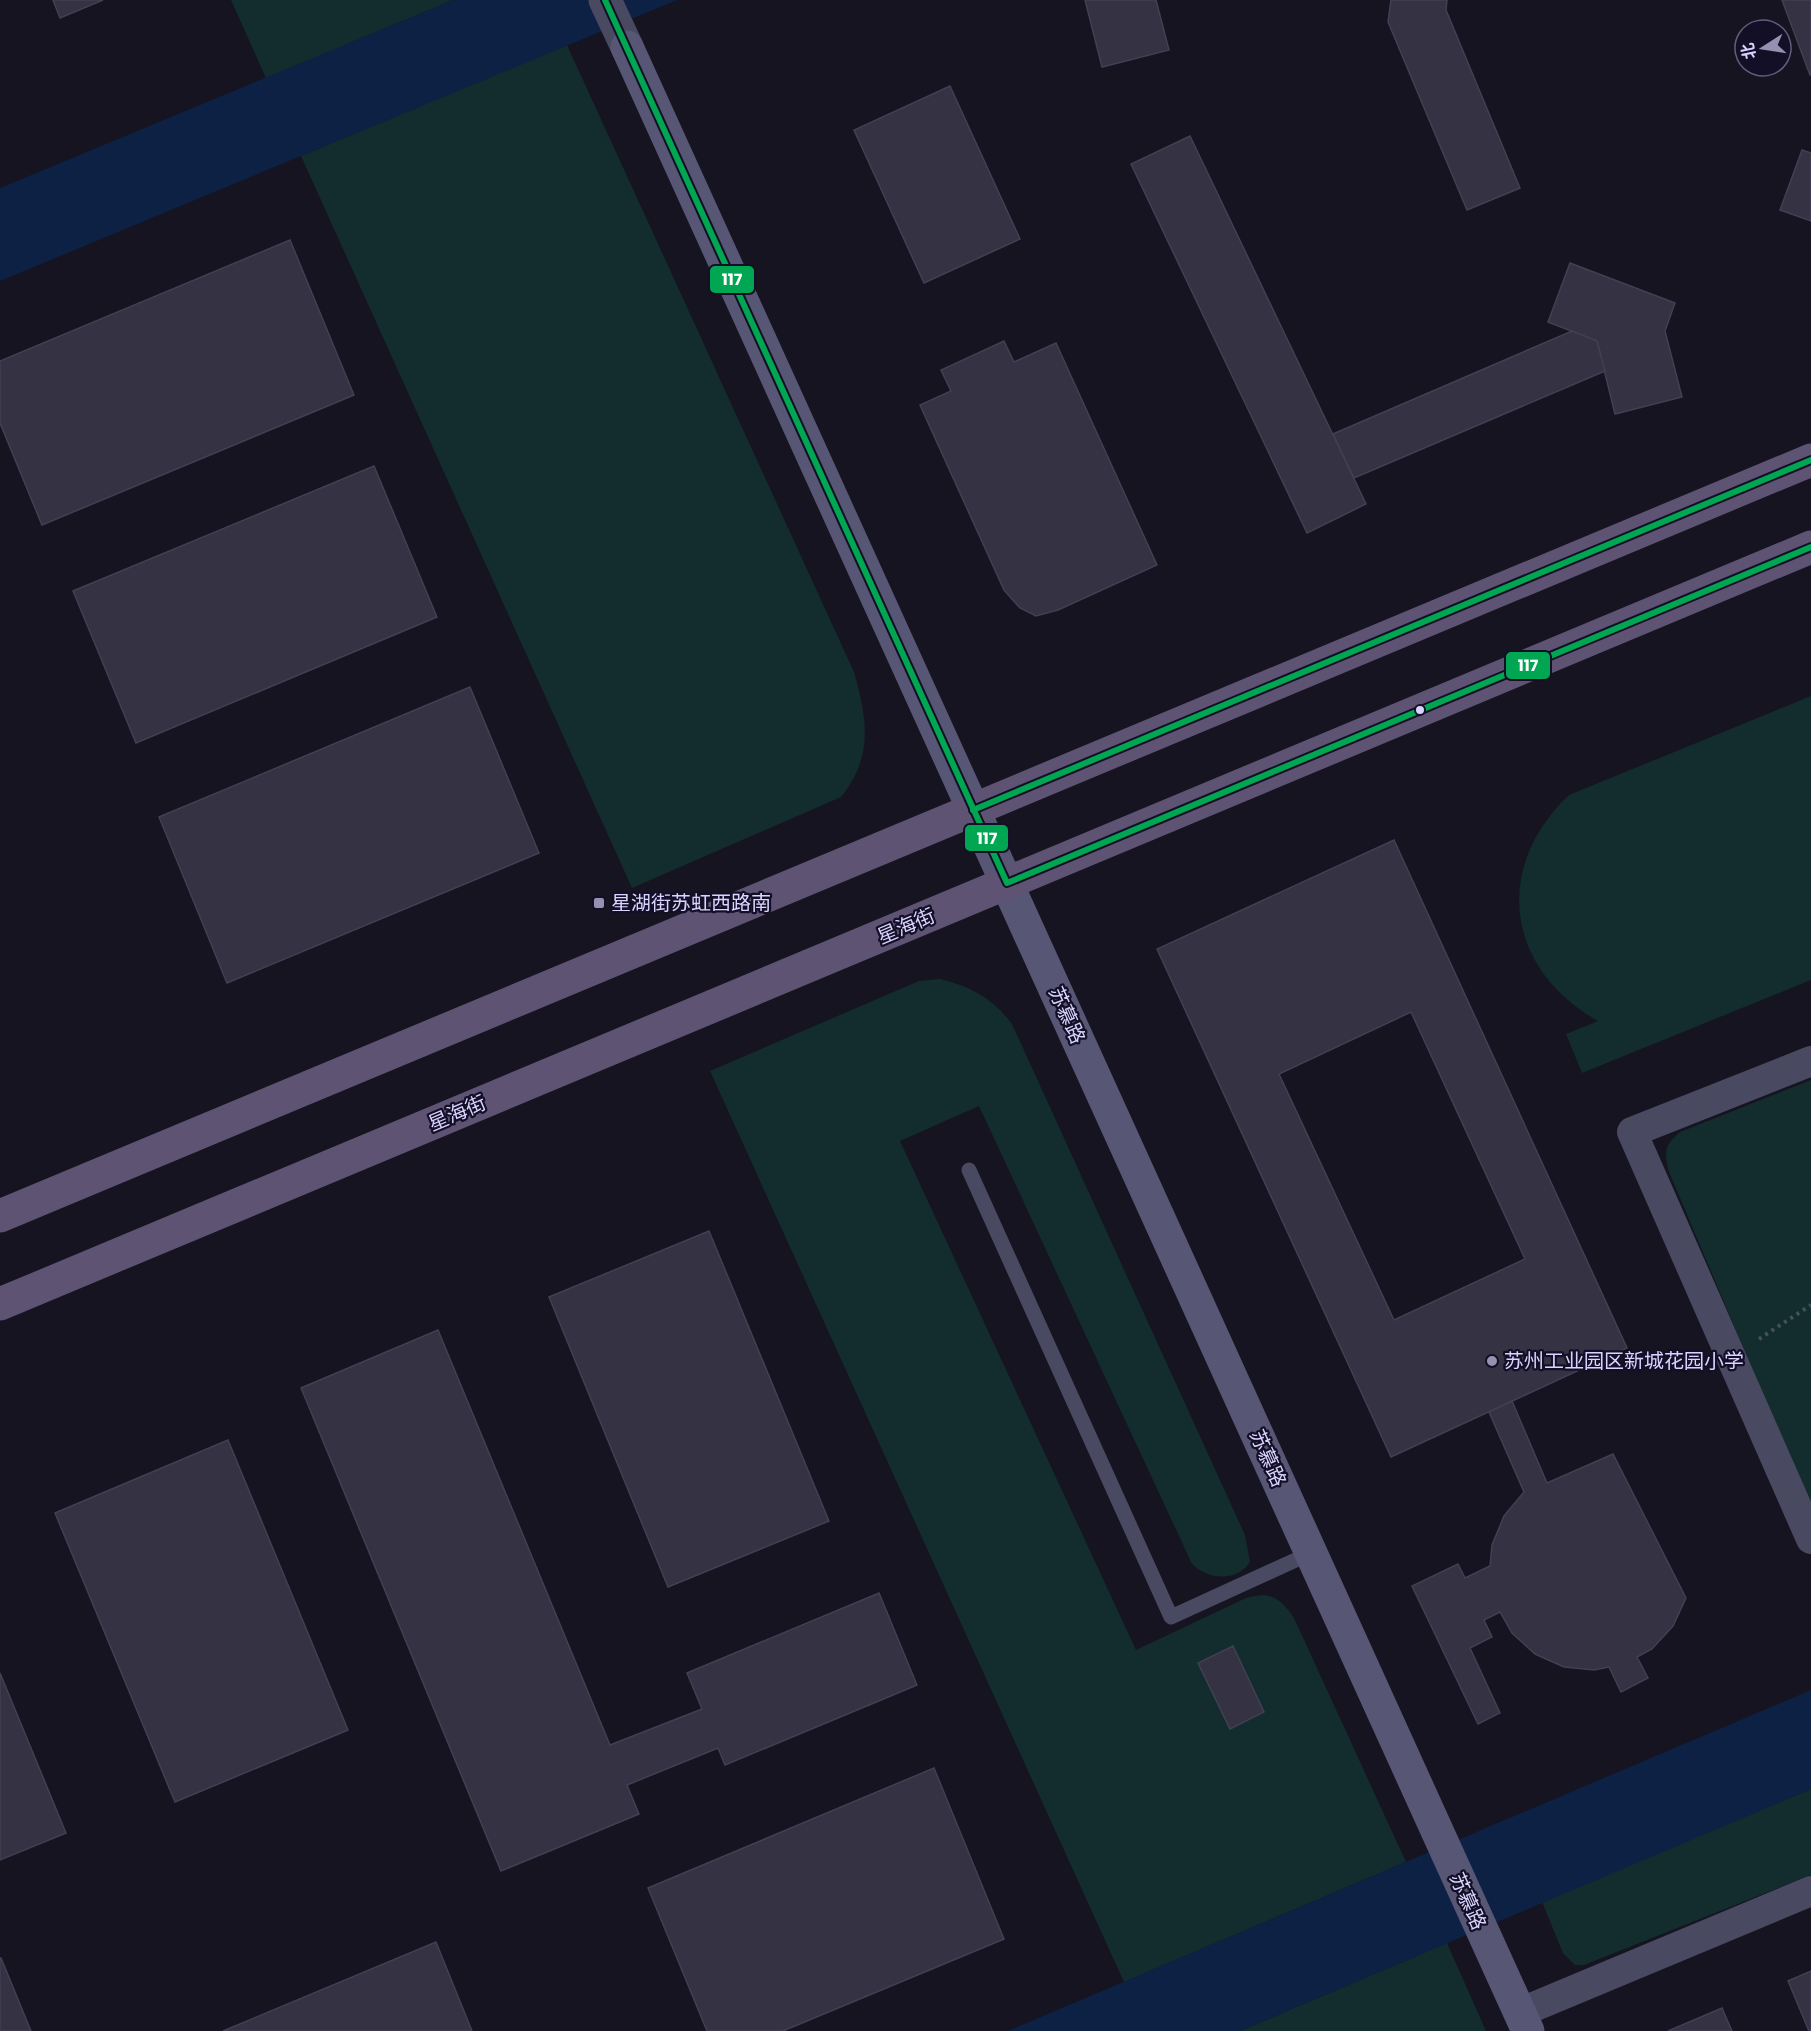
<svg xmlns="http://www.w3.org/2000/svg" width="1811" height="2031" font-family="Poppins,'Noto Sans SC',sans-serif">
<rect width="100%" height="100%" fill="#161421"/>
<g fill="#132c2d">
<polygon points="231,0 453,0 266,78"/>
<path d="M567 45 854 672C867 719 874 756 841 797L632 888 301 156Z"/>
<path d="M1811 696V980L1582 1073 1566 1034 1598 1021C1506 969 1492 868 1569 795Z"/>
<path d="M940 979C970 986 994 999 1012 1024L1245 1535 1250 1562C1237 1582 1208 1580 1192 1564L979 1106 900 1141 1136 1650 1246 1598C1270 1591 1280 1597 1294 1618L1406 1862 1124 1982 710 1071 919 981Z"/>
<path d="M1811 1080V1508L1669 1172C1664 1151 1664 1146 1680 1132Z"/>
<polygon points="1811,1789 1811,1875 1584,1965 1575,1965 1563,1953 1542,1902"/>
<polygon points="1447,1943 1486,2031 1240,2031"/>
</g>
<g fill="#0d2144">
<polygon points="453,0 677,0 0,281 0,188"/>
<polygon points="1811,1690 1811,1789 1240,2031 1008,2031"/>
</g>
<g fill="#343243" stroke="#433f54" stroke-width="1.5" fill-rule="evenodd">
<polygon points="53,0 103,0 60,18"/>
<polygon points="1085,0 1156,0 1169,50 1102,67"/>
<polygon points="1391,0 1447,0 1446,10 1520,188 1467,210 1388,22"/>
<polygon points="1782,0 1811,0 1811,75 1810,75"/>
<polygon points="950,86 1020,239 924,283 854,130"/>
<polygon points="1190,136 1366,504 1307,533 1131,164"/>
<polygon points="1802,150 1811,153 1811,221 1780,210"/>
<polygon points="290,240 354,395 42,525 0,423 0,361"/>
<polygon points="1570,263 1675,303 1665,331 1682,397 1615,414 1597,341 1548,322"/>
<polygon points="1572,331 1597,341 1605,371 1354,478 1333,434"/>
<polygon points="1004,341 1014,362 1056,343 1157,565 1058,610 1036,616 1020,608 1004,590 920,405 951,391 941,370"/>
<polygon points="374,466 437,617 136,743 73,591"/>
<polygon points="470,687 539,853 227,983 159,817"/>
<path d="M1394 840 1627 1348 1391 1457 1157 949ZM1411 1012 1525 1259 1394 1320 1279 1074Z"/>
<polygon points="709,1231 829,1521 668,1587 549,1297"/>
<polygon points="438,1330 610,1745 702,1709 687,1673 879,1593 917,1685 725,1765 718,1748 627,1785 639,1814 501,1871 301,1388"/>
<polygon points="1512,1401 1547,1483 1613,1454 1686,1598 1673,1626 1652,1649 1637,1657 1648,1678 1621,1692 1609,1667 1594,1670 1564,1667 1535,1654 1512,1633 1500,1612 1484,1620 1492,1637 1470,1648 1500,1713 1478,1724 1412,1586 1458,1564 1465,1578 1490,1566 1492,1545 1504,1516 1524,1492 1489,1412"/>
<polygon points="228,1440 348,1730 175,1802 55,1513"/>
<polygon points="1233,1646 1264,1712 1230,1729 1198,1663"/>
<polygon points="0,1673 66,1833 0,1860"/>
<polygon points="934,1768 1004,1939 783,2031 707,2031 648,1888"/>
<polygon points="436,1942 472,2031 223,2031"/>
<polygon points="0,1958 1,1958 31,2031 0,2031"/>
<polygon points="1811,1971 1811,2031 1809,2031 1788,1981"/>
<polygon points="1722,2008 1732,2031 1668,2031"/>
</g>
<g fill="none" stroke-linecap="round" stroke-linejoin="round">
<polyline stroke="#44505f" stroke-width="4" stroke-dasharray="3 4.5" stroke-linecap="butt" points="1759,1339 1811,1305"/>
<polyline stroke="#4a4962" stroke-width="15" points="969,1170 1171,1617 1311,1553"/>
<g stroke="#4a4962" stroke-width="30">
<polyline points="1811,1061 1632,1132 1811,1539"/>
<polyline points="1519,2013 1811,1891"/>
</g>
<polyline stroke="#4a4962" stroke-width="33" points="605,0 627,47"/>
<polyline stroke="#575674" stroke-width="33" points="627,47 1528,2031"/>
<g stroke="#5e5373" stroke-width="33">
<polyline points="0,1216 1811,460"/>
<polyline points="0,1304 1811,547"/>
</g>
<defs>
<g id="bus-1">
<polyline points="605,0 1007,883 1811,547"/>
<polyline points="973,810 1811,460"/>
</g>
</defs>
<use href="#bus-1" stroke="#130f26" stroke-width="10"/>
<use href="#bus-1" stroke="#00a651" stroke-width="6"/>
</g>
<circle fill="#d9d4ff" stroke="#130f26" stroke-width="2" cx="1420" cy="710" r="5"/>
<g fill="#9591b1" stroke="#130f26" stroke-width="2">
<rect x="593" y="897" width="12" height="12" rx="3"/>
<circle cx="1492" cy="1361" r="6"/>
</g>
<g text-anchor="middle" stroke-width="4.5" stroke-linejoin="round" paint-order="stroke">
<g font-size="20" fill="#d9d4ff" stroke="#130f26" text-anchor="start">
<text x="611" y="910">星湖街苏虹西路南</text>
<text x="1504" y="1368">苏州工业园区新城花园小学</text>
</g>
<g font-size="20" fill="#d9d4ff" stroke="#130f26">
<text transform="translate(906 926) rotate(-23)" y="7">星海街</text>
<text transform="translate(1067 1015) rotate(66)" y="7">苏慕路</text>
<text transform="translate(457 1113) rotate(-23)" y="7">星海街</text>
<text transform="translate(1268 1458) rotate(66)" y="7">苏慕路</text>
<text transform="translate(1468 1901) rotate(66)" y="7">苏慕路</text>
</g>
</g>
<g stroke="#130f26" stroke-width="2">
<rect x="709" y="265" width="46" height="29" rx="6" fill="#00a651"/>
<rect x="1505" y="651" width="46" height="29" rx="6" fill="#00a651"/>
<rect x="964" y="824" width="45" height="28" rx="6" fill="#00a651"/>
</g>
<g font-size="16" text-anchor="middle" font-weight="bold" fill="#fff">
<text x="732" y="285">117</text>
<text x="1528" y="671">117</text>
<text x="987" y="844">117</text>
</g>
<g transform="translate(1763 48) rotate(258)"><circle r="28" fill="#130f26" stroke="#625e7d" stroke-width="1.5"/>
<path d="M0-4.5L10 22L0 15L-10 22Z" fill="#9591b1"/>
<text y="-9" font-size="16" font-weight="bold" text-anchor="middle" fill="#d9d4ff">北</text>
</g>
</svg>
